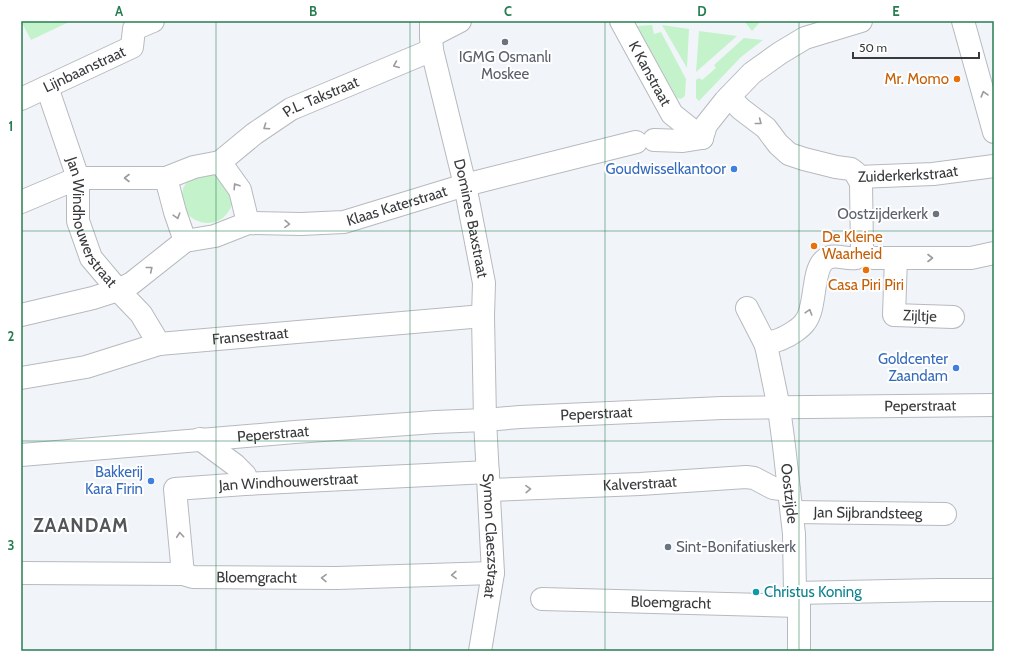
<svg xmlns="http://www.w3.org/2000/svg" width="1015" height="672" font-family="Cabin,sans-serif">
<rect width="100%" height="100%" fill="#f1f5f9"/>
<g fill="#c4f3cb">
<polygon points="21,21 71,21 31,40"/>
<polygon points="744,21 761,21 752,31"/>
<polygon points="652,25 654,34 661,32 686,79 685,96 681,99 677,98 637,26"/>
<polygon points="662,25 689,29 687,68"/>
<polygon points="699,31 737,36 696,72"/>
<polygon points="744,38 763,40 741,57 699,101 696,98 696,80 699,78 702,80 716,68 714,65"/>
<path d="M216 173 233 197C233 201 232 206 230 209 217 234 180 223 182 195 182 194 183 189 183 189 184 185 188 182 190 178Z"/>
</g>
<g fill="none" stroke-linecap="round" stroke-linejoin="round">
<defs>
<g id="minor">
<path id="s1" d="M431 21V36L432 50 465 185 484 283 483 316 485 420 493 573 480 651"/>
<path id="s2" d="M621 21 672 114 702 138"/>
<polyline points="963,21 994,132"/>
<polyline points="431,36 460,21"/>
<path id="s3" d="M47 87 78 178V221L91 258 118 290 141 314 159 344"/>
<polyline points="729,97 741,109 766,128 778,144 789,154 804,159 836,167 851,169 855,172 861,183 862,250 867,257 873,258 971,258 994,253"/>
<path id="s4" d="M21 99 132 47 134 29 153 21"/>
<polyline points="702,138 706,125 725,101 752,73 780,53 805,38 861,21"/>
<polyline points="654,140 683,141 702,138"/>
<path id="s5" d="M220 162 254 134 291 109 432 50"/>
<path id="s6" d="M858 177 933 174 994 166"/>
<path id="s7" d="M166 178 175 212 185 241 215 236 248 223 301 224 344 222 465 185 636 142"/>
<polyline points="21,202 78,178 166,178 194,167 220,162 240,190 248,223"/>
<path id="s8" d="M896 258 894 315 953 317"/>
<path id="s9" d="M747 308 765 343 767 350 779 408 784 446 794 534 795 593 799 606V651"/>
<polyline points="21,315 93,298 118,290 132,283 185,241"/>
<path d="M765 343C771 342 778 341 783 338 790 335 801 328 805 322 817 308 811 268 826 259 835 253 846 260 856 258 859 257 862 255 865 254"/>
<path id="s10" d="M21 378 86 367 159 344 483 316"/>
<polyline points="200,439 235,465 245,475 245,484"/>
<path id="s11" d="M21 455 295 432 435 422 485 420 520 417 722 408 994 405"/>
<path id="s12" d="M489 490 640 484 746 477 754 478 773 488 789 490"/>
<path id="s13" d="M792 512 945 514"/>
<path id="s14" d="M21 573 183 574 193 577 337 578 493 573"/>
<path id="s15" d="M183 574 175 489 245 484 488 472"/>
<polyline points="795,593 938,590 994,590"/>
<path id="s16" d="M542 599 799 606"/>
</g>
</defs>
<use href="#minor" stroke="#b6babe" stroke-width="24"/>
<use href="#minor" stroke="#fff" stroke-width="22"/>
</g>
<defs><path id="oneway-chevron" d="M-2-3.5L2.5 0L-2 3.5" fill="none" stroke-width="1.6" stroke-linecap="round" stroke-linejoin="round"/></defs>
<g stroke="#9c9c9e">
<use href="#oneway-chevron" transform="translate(396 65) rotate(157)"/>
<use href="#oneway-chevron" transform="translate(984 94) rotate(-106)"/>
<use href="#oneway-chevron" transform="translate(759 122) rotate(38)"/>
<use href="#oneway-chevron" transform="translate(266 127) rotate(146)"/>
<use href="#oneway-chevron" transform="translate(127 178) rotate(180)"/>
<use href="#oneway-chevron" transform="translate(236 186) rotate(-123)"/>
<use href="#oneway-chevron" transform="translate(177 216) rotate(73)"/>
<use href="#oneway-chevron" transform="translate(287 224) rotate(1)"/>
<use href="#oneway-chevron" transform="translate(930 258)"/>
<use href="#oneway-chevron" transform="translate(150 269) rotate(-39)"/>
<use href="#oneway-chevron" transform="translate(809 312) rotate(-73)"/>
<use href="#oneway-chevron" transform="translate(528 489) rotate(-2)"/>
<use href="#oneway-chevron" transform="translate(180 535) rotate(-95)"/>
<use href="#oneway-chevron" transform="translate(454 575) rotate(178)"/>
<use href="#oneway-chevron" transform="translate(324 578) rotate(-179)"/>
</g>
<path fill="none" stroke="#277d51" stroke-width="1" stroke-opacity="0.55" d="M216 21V651M410 21V651M605 21V651M799 21V651M21 231H994M21 441H994"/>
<g fill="#6b7280" stroke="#fff" stroke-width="1.5">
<circle cx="505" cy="42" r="4"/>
<circle cx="936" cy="214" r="4"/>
<circle cx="668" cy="547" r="4"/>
</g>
<g fill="#e8710a" stroke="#fff" stroke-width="1.5">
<circle cx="957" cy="79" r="4"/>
<circle cx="814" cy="246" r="4"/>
<circle cx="866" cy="270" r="4"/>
</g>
<g fill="#3f7fe0" stroke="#fff" stroke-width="1.5">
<circle cx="734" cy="169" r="4"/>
<circle cx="956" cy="368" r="4"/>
<circle cx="151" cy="481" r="4"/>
</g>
<circle fill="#0f9aa8" stroke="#fff" stroke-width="1.5" cx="756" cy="592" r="4"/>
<g text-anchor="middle" stroke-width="4" stroke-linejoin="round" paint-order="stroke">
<g font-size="15" fill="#5b616d" stroke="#fff">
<text x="505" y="62">IGMG Osmanlı<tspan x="505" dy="17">Moskee</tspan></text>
<text x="928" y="219" text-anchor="end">Oostzijderkerk</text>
<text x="676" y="552" text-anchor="start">Sint-Bonifatiuskerk</text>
</g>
<g font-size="15" fill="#393a3c" stroke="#fff">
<text dy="5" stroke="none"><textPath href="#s4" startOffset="70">Lijnbaanstraat</textPath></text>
<text dy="5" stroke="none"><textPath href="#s2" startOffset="60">K Kanstraat</textPath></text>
<text dy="5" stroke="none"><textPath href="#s5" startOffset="121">P.L. Takstraat</textPath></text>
<text dy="5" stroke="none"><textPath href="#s6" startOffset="50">Zuiderkerkstraat</textPath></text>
<text dy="5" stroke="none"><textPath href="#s7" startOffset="283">Klaas Katerstraat</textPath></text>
<text dy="5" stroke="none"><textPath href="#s1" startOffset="202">Dominee Baxstraat</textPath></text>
<text dy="5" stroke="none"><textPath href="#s3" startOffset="144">Jan Windhouwerstraat</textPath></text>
<text dy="5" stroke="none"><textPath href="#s8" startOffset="83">Zijltje</textPath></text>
<text dy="5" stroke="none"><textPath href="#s10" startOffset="234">Fransestraat</textPath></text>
<text dy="5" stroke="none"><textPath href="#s11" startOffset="901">Peperstraat</textPath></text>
<text dy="5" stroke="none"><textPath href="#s11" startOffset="577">Peperstraat</textPath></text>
<text dy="5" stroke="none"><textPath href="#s11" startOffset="253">Peperstraat</textPath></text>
<text dy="5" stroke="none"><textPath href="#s15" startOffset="199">Jan Windhouwerstraat</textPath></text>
<text dy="5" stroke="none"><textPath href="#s12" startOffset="151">Kalverstraat</textPath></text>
<text dy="5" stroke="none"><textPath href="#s9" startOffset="192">Oostzijde</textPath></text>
<text dy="5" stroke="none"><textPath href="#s13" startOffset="76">Jan Sijbrandsteeg</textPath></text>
<text dy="5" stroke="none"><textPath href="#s1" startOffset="521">Symon Claeszstraat</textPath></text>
<text dy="5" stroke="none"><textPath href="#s14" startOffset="236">Bloemgracht</textPath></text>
<text dy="5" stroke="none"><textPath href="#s16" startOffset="129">Bloemgracht</textPath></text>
</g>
<g font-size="15" fill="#c56008" stroke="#fff" text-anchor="end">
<text x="949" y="84">Mr. Momo</text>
<text x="822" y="242" text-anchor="start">De Kleine<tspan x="822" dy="17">Waarheid</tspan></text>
<text x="866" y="290" text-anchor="middle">Casa Piri Piri</text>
</g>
<g font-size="15" fill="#366cbe" stroke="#fff" text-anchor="end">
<text x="726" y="174">Goudwisselkantoor</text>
<text x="948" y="364">Goldcenter<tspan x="948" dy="17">Zaandam</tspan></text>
<text x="143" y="477">Bakkerij<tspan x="143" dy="17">Kara Firin</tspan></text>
</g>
<g font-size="15" fill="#0d838f" stroke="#fff" text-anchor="start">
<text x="764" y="597">Christus Koning</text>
</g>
<g font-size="19" font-weight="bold" letter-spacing="1" fill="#525659" stroke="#fff">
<text x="81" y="532">ZAANDAM</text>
</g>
</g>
<rect width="1015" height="672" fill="none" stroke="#ffffff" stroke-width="44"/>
<path d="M853 52v6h126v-6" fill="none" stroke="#393a3c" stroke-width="2"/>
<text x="859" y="52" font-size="12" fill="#393a3c" stroke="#ffffff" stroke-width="3" paint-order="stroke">50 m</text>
<rect x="22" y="22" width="971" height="628" fill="none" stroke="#277d51" stroke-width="1.5"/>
<g font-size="13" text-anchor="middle" font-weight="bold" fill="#277d51">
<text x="119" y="16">A</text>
<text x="313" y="16">B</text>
<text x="508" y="16">C</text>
<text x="702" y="16">D</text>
<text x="896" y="16">E</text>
<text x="11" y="131">1</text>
<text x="11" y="341">2</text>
<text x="11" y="550">3</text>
</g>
</svg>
